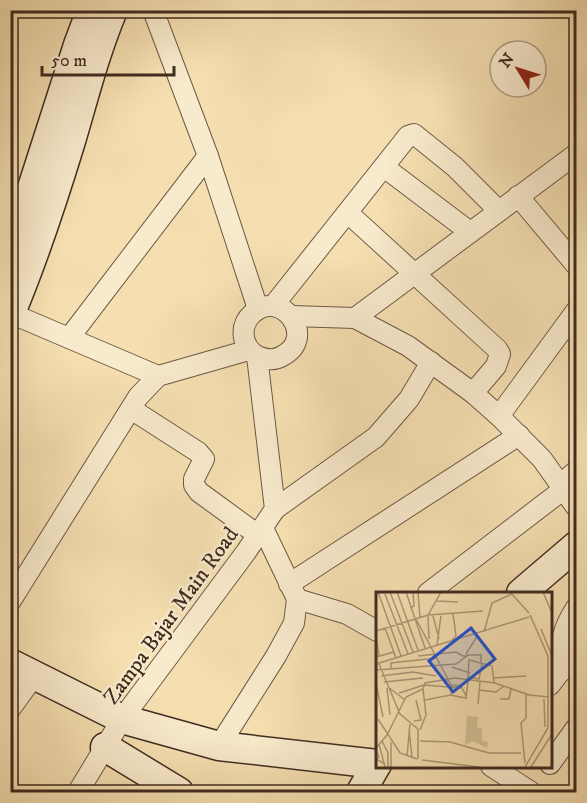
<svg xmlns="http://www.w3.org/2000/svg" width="587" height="803" font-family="'IM FELL DW Pica',serif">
<rect width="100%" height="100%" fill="#f5dfb1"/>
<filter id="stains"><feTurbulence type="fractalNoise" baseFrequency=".00333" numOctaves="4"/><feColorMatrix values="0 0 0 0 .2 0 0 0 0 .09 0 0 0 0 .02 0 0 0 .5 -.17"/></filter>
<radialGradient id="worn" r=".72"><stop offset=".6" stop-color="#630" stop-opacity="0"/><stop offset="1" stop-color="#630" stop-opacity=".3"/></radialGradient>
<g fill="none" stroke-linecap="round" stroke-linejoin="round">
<defs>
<g id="street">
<polyline points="153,10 208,156 258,309"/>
<polyline points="384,167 470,232"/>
<polyline points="518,196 576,265"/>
<polyline points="348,213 497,349 500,354 496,366 473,393"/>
<polyline points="273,306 408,136 414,134 455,167 499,211"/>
<polyline points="10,313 158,376"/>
<polyline points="292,316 355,318 408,346 473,393 499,416 542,459 576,507"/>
<polyline points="355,318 576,154"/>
<polyline points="69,338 208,156"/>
<polyline points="131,409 198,452 204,459 194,479 194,485 199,492 258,535"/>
<polyline points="499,416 576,311"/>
<polyline points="560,485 576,471"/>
<polyline points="275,509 376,437 409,399 431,362"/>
<polyline points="289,584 519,435"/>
<polyline points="428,593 564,489"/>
<polyline points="297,599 347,614 377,631"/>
<polyline points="10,602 138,397 158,376 249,350"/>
<path d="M559 673C561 644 560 633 576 608"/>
<polyline points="550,685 559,673 576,660"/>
<polyline points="10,709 34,676"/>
<polyline points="219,746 276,656 294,623 297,599 263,528"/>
<polyline points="550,764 576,728"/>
<polyline points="491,766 531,792"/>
<path d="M78 792 122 719 246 552 275 509 257 356C242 347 238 326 253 313 281 288 317 336 284 355 275 361 267 360 257 356"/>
</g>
<g id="secondary">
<polyline points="10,256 78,45 87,21"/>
<path d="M10 315C34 258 53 200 71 141 84 97 95 53 113 10"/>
<polyline points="521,593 576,546"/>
<polyline points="10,663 122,719 219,746 377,764"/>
<polyline points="105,747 179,792"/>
<polyline points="361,792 377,764"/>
</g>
</defs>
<use href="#street" stroke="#6d5945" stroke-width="22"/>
<use href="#secondary" stroke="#402c21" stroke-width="31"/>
<use href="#street" stroke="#f8eacc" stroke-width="20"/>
<use href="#secondary" stroke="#f8eacc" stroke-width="28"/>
</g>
<g text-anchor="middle" stroke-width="5" stroke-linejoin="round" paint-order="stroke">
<g font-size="22" fill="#402c21" stroke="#f8eacc">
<text transform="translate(170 615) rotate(-54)" y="8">Zampa Bajar Main Road</text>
</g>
</g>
<g transform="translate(376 592)">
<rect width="176" height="176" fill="#f5dfb1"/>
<path d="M91 124 102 125 101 136H106V149L112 150 111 156 97 149 89 153Z" fill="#d6c199"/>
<path fill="none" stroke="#ad9777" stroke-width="1.5" d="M2 0 25 64M14 0 37 60M21 0 42 58M30 0 49 56M42 0 44 26M134 0 153 21M167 0 176 21M9 2 32 62M61 9 82 10M34 16 38 14 37 0M52 23 107 19M52 24 53 47M57 24 63 47M40 27 75 93V103L49 108M9 36 20 66M165 37 176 64M0 39 52 23 65 0M108 40 116 11 136 2M0 45 3 64M76 48 80 44 77 22M61 53 65 24M90 62 102 43M90 63H105V71M42 64 80 60 87 64M0 65 18 60M93 68 116 74 118 91M0 72 153 25M3 72 24 122 42 137M76 75 94 81M15 77V71L61 66M0 78 80 72 91 64H87M5 84 37 80 60 84M93 85 103 87 106 72M117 86 150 84M92 87 93 67M8 90 47 86M0 91 7 125M75 93 85 94 90 104M12 95 29 108M11 96 14 123M103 98 120 100 128 94M23 101 48 93 85 96M74 103 90 106 92 89M124 107H133L135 97M168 107 169 135M102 112 104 90M2 127 24 161 41 167M38 129 45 128 40 108M33 137 36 166M44 138 50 123 47 97M6 149 12 161V175M44 149 74 150 113 161H145M15 150V175M3 152 9 175M0 156 11 143 30 105 47 97 49 91 79 86 119 91 153 103 173 105M0 158 3 165 0 167 9 172M31 164 34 132M42 167V137M46 168 103 175M149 171 145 131 150 126V102M149 175 172 136V64L154 23M155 175 176 142"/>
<path fill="#1d4ed8" fill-opacity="0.15" stroke="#1d4ed8" stroke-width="3" d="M95 36 119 67 77 100 53 69Z"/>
<rect width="176" height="176" fill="none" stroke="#402c21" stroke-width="3"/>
</g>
<rect width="587" height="803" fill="none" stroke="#f5dfb1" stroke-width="36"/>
<rect x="12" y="12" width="563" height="779" fill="none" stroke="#402c21" stroke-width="3"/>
<rect x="18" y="18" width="551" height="767" fill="none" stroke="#402c21" stroke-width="1.5"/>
<g transform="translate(518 69) rotate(308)"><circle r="28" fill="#f8eacc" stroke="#ae9e88" stroke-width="1.5"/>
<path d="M0-4.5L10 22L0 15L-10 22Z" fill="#8f2418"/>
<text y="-9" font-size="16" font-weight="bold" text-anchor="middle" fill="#402c21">N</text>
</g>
<path d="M42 66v9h132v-9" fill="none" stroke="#402c21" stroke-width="3"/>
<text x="51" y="66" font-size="18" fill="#402c21" stroke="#f8eacc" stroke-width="4.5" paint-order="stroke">50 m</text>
<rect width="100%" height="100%" filter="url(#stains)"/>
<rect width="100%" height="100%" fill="url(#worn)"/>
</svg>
